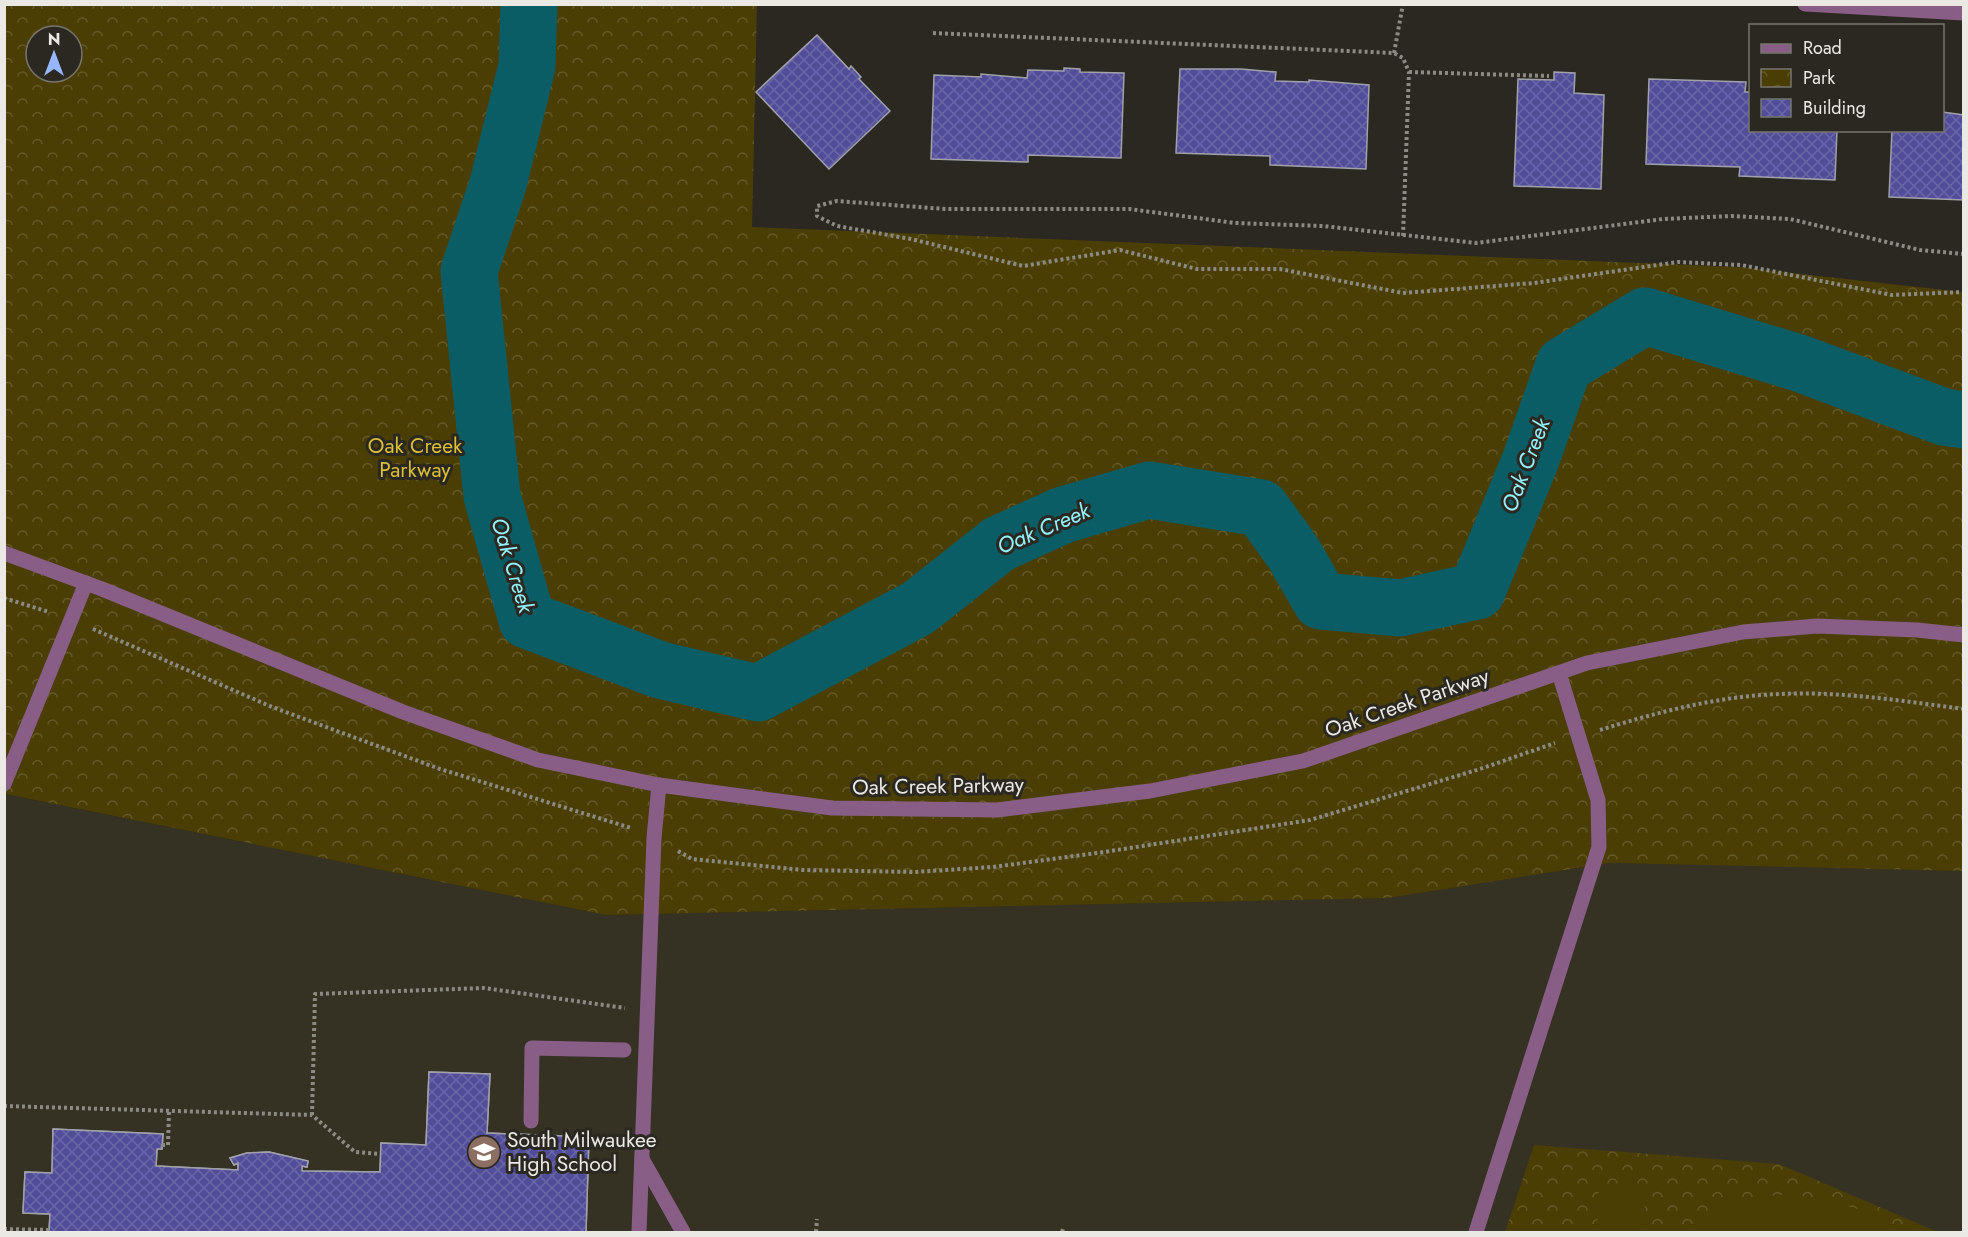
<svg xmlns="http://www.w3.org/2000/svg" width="1968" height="1237" font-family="Jost,sans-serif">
<defs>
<pattern id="park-crowns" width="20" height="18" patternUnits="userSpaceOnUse" patternTransform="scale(1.5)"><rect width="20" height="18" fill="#4a3e04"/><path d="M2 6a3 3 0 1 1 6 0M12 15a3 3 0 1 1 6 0" fill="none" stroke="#645a28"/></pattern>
<pattern id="building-cross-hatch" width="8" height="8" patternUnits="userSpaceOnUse" patternTransform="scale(1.5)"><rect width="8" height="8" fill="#514d99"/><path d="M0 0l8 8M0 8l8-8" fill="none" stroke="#6a67a7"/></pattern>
</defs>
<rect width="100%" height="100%" fill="#2a2820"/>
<polygon fill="#353224" points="4,794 606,915 1388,898 1609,863 1963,871 1963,1232 5,1232"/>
<g fill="url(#park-crowns)" fill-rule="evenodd">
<path d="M4 5H757L752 227 1738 267 1963 292V871L1609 863 1388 898 606 915 5 794ZM36 36H72V72H36Z"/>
<polygon points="1534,1145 1779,1164 1938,1232 1505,1232"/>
</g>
<g fill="#4a3e04">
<polygon points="1599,1189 1645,1191 1644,1232 1597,1232"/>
<path d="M1790 1194C1829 1201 1871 1208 1904 1232H1682L1736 1201Z"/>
</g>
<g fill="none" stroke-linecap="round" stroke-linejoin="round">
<polyline stroke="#0a5d64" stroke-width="57" points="529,4 527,66 498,184 469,271 492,496 527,620 660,670 758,693 918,608 999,544 1063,515 1149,490 1261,508 1294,554 1321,601 1400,608 1477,591 1531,459 1564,365 1645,316 1799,363 1944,417 1964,420"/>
</g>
<g fill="url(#building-cross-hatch)" stroke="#a0a1ab" stroke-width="1.5">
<polygon points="817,35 849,69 851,66 861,77 859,79 890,111 829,169 756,92"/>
<polygon points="1064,68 1080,69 1080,72 1124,73 1121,158 1028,155 1028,162 931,159 934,75 981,77 981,74 1027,78 1028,70 1064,71"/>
<polygon points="1180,69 1241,69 1276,72 1275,81 1309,82 1309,80 1369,85 1366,169 1270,165 1270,156 1176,153"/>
<polygon points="1554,72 1575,73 1574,93 1604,95 1601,189 1514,186 1518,79 1554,80"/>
<polygon points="1649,79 1746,82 1745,92 1750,92 1750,130 1837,130 1835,180 1739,176 1740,167 1646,164"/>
<polygon points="1942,112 1964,115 1964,200 1889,197 1892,130 1942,130"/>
<polygon points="429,1072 490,1074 487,1133 589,1137 586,1232 49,1232 50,1214 23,1213 25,1172 52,1173 53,1129 163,1134 162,1149 157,1149 156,1166 238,1170 238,1163 234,1165 230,1158 247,1153 269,1152 308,1161 307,1167 302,1166 302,1171 380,1172 381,1143 426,1145"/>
<polygon points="429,1072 490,1074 487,1133 589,1137 586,1232 49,1232 50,1214 23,1213 25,1172 52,1173 53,1129 163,1134 162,1149 157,1149 156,1166 238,1170 238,1163 234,1165 230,1158 247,1153 269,1152 308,1161 307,1167 302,1166 302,1171 380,1172 381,1143 426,1145"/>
</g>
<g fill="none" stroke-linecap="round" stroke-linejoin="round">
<g stroke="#8c8a84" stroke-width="4" stroke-dasharray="3 3" stroke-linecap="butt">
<polyline points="933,33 1394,53 1403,58 1409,72 1403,236"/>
<polyline points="1394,53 1403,4"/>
<polyline points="1409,72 1549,76"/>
<polyline points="1964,254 1920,250 1790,219 1731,216 1663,219 1476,243 1323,226 1235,223 1129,209 945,209 837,201 817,206 817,216 837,226 911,239 1023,266 1120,250 1197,269 1280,269 1403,293 1534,283 1678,262 1741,265 1892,295 1964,292"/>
<polyline points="4,598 49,612"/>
<polyline points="93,629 272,707 440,769 631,828"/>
<path d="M1600 730C1658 712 1719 696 1780 694 1841 691 1903 701 1964 709"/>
<polyline points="678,851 692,859 803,870 914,872 993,867 1104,852 1310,820 1480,769 1555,743"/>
<polyline points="4,1106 312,1115 355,1152 380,1154"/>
<polyline points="312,1115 315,994 484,988 625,1008"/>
<polyline points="162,1145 168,1145 169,1111"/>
<polyline points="4,1229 49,1230"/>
<polyline points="816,1232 817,1219"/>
<polyline points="1062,1232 1063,1229"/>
</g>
<g stroke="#895e86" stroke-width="15">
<polyline points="1805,4 1964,13"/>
<polyline points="4,553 102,589 403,712 538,760 659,785 832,808 997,810 1150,791 1303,761 1587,663 1743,632 1817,626 1917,630 1964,635"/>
<polyline points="4,784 86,583"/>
<polyline points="531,1121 532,1048 624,1050"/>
<polyline points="642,1159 683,1232"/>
<polyline points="639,1232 654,838 659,785"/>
<polyline points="1476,1232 1599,847 1598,800 1559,673"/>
</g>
</g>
<defs>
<symbol id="school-disc" viewBox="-11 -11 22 22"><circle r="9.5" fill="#8d6e63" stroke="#2a2820"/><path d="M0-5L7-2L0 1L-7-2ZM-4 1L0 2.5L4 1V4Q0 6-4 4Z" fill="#fff"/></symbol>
</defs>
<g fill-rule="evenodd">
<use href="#school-disc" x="465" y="1133" width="38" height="38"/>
</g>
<g text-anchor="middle" stroke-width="6" stroke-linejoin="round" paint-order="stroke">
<g font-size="21" fill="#dbbf37" stroke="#2a2820">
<text x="415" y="453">Oak Creek<tspan x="415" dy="24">Parkway</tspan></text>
</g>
<g font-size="21" fill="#eae9e4" stroke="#2a2820">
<text transform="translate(1407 703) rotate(-19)" y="7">Oak Creek Parkway</text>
<text transform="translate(938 786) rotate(-1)" y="7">Oak Creek Parkway</text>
</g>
<g font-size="21" fill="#eae9e4" stroke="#2a2820" text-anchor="start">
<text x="507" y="1147">South Milwaukee<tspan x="507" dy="24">High School</tspan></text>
</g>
<g font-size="22" font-style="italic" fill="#94f1fb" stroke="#2a2820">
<text transform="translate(1525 465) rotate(-69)" y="8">Oak Creek</text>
<text transform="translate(1043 528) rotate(-23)" y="8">Oak Creek</text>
<text transform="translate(513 565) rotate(73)" y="8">Oak Creek</text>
</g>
</g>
<rect width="1968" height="1237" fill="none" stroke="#eae9e4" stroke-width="12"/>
<rect x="1749" y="24" width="195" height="108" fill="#2a2820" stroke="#77756e" stroke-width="1.5"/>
<rect x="1761" y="44" width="30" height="9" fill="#895e86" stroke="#77756e" stroke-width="1.5"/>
<text x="1803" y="54" font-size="18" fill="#eae9e4">Road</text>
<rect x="1761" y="69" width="30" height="18" fill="url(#park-crowns)" stroke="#77756e" stroke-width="1.5"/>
<text x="1803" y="84" font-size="18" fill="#eae9e4">Park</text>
<rect x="1761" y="99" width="30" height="18" fill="url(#building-cross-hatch)" stroke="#77756e" stroke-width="1.5"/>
<text x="1803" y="114" font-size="18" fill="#eae9e4">Building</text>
<g transform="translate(54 54)"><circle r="28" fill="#2a2820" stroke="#77756e" stroke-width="1.5"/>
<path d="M0-4.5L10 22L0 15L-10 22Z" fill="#96b6fd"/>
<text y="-9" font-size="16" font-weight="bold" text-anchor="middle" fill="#eae9e4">N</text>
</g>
</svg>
